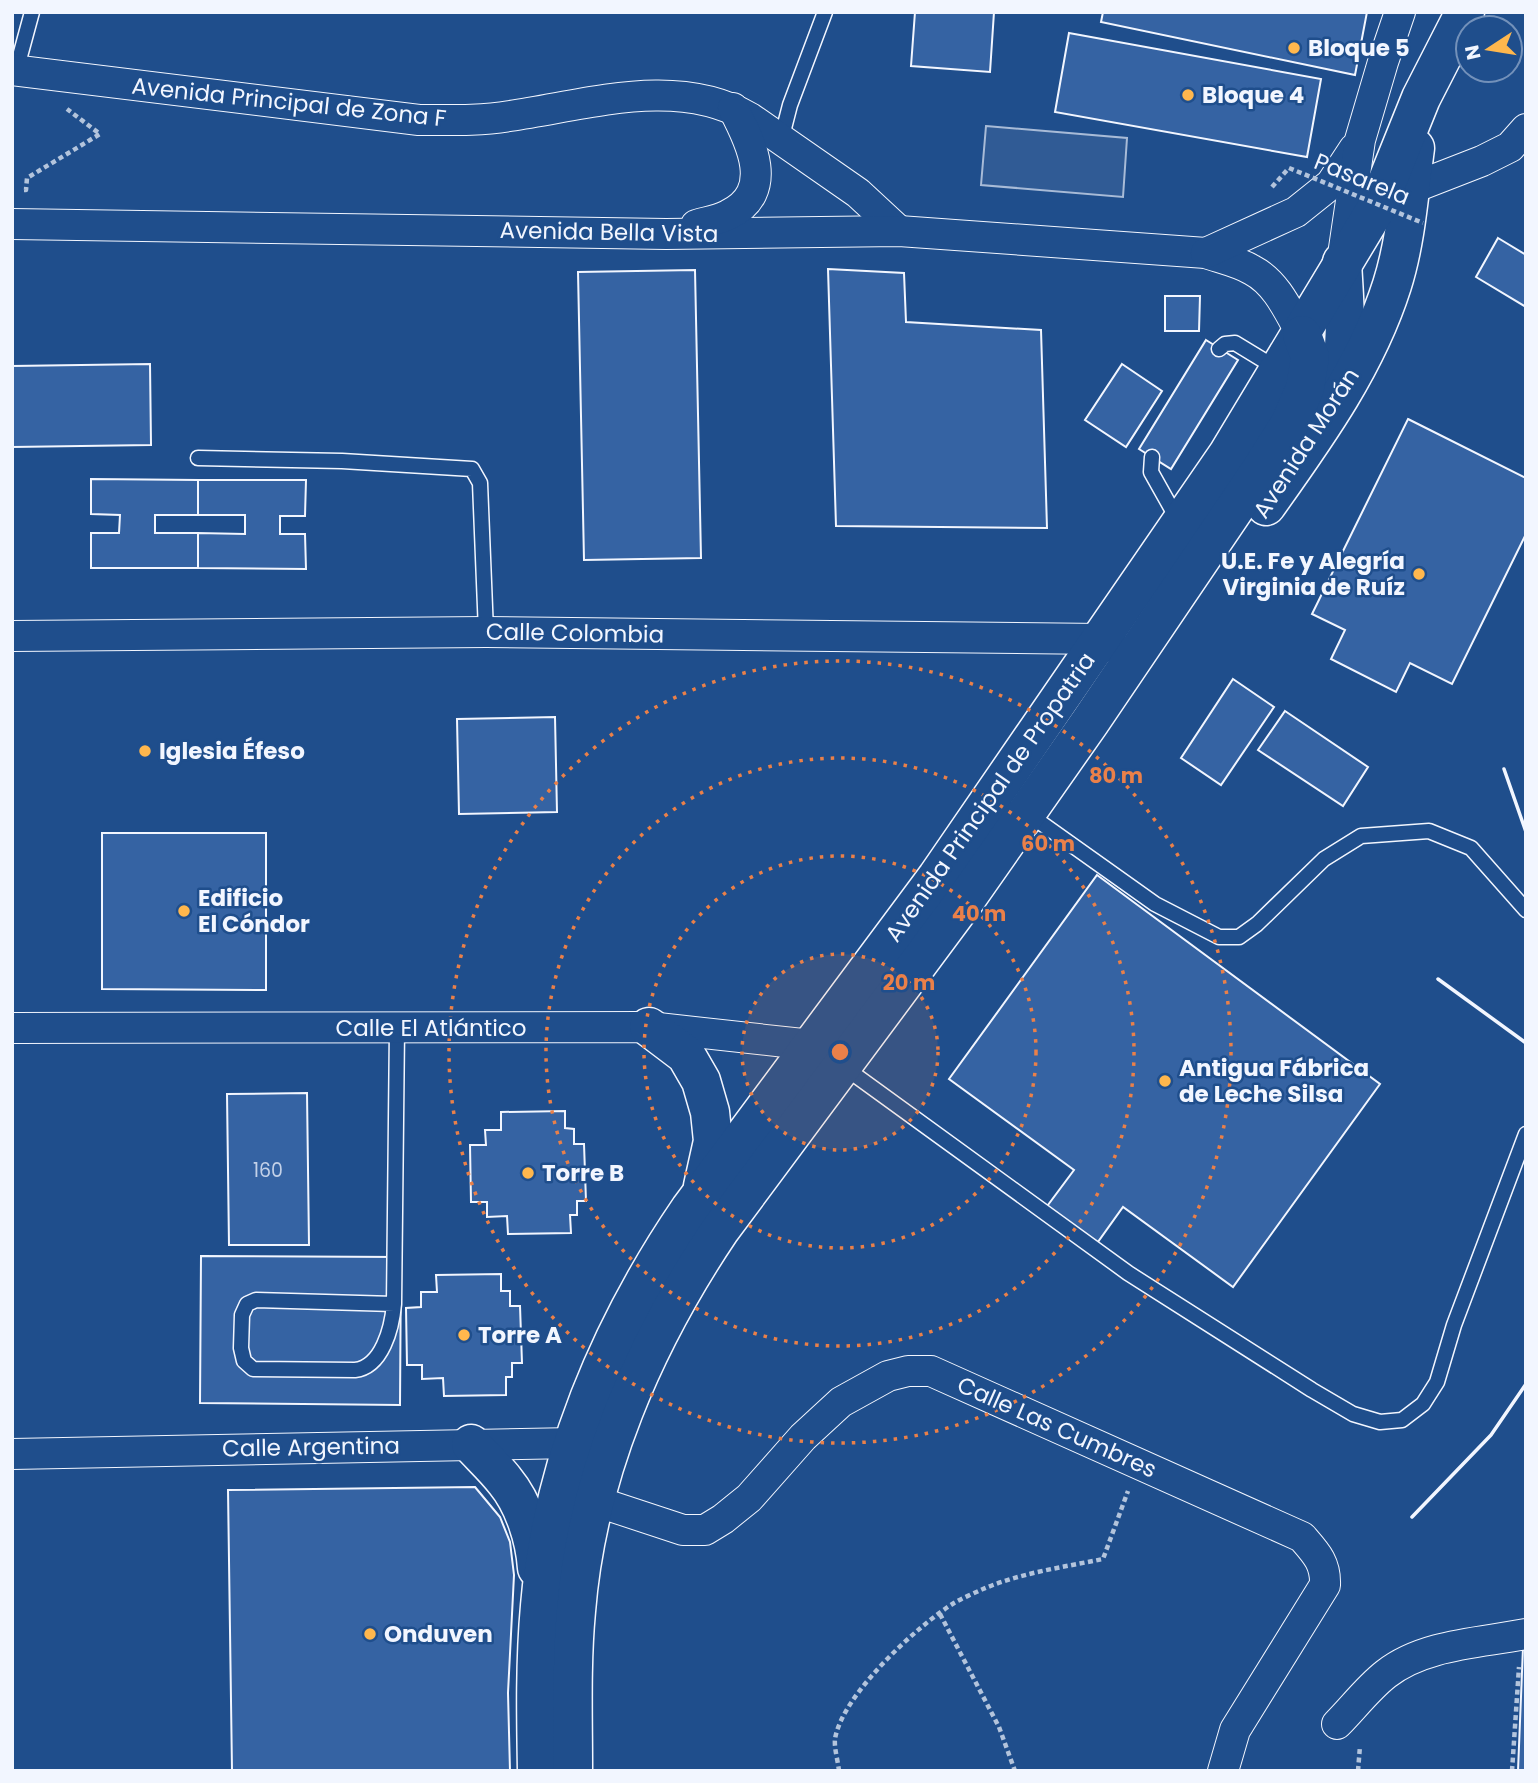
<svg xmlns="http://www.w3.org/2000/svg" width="1538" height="1783" font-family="Poppins,sans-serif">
<rect width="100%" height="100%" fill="#1f4e8c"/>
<polygon fill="#305b95" stroke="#a8bbd7" stroke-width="2" points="986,126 1127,138 1123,197 981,185"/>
<g fill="#3563a3" stroke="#f2f6ff" stroke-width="2">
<polygon points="915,12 994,12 990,72 911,66"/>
<polygon points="1103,12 1367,12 1355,75 1101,22"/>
<polygon points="1069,33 1321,79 1307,157 1055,112"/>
<polygon points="1498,238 1526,255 1526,307 1476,277"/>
<polygon points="828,269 904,273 906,322 1041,330 1047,528 836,526"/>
<polygon points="695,270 701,558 584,560 578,272"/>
<polygon points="1165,296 1200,296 1199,331 1165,331"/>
<polygon points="1206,340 1238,360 1171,469 1139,449"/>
<polygon points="150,364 151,445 12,447 12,366"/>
<polygon points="1122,364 1162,391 1126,447 1085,420"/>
<polygon points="1408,419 1526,478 1526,534 1452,684 1410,663 1396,692 1331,659 1345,630 1312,614"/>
<polygon points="91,479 198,480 198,515 155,515 155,533 198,533 198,568 91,568 91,533 119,533 120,515 91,514"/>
<polygon points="198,480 306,480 305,516 280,516 280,534 305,534 306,569 198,568 198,533 245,534 245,515 198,515"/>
<polygon points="1233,679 1274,707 1221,785 1181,758"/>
<polygon points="1285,711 1368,767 1343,806 1258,750"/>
<polygon points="555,717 557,812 459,814 457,719"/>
<polygon points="102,833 266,833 266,990 102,989"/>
<polygon points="1097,875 1380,1084 1233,1287 1123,1207 1095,1246 1045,1209 1074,1170 949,1079"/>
<polygon points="307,1093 309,1245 229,1245 227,1094"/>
<polygon points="565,1111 565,1128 574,1129 574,1144 584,1144 586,1201 577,1201 577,1215 570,1215 571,1233 508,1234 507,1216 487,1217 487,1202 471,1202 470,1145 486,1145 485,1130 501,1130 501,1112"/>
<polygon points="201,1256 401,1257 400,1405 200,1403"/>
<polygon points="501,1274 501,1291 510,1291 510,1306 520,1306 522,1363 512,1363 512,1377 506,1377 506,1395 444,1396 443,1378 422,1379 422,1365 407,1365 406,1308 421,1307 421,1292 437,1292 436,1275"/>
<polygon points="475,1487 500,1517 510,1542 514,1575 508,1693 510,1771 232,1771 228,1490"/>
<polygon points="1523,1647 1526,1647 1526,1771 1518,1771"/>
</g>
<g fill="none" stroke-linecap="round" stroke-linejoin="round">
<defs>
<g id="lane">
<polyline points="16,71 32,12"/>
<polyline points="781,140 790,105 825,12"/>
<polyline points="1219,349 1225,344 1235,343 1276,368"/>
<polyline points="1152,457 1151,472 1179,522"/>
<polyline points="198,458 342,461 472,469 480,483 486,632"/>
<polyline points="1027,813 1155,904 1219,937 1239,937 1257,924 1324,859 1361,836 1429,831 1471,848 1526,910"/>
<polyline points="844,1067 1128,1273 1312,1390 1353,1414 1380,1422 1402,1420 1423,1404 1437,1382 1454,1325 1526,1134"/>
<path d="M394 1304 256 1300 247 1304 242 1315 241 1348 244 1361 253 1369 355 1370C382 1367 392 1328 394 1304L397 1028"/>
</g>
<g id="street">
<path d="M12 70 419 120C450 120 480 121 510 116 588 105 677 75 750 118L858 193 899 231"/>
<polyline points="1410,189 1482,161 1510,147 1526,129"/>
<path d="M12 224 666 234 899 231 1206 253C1220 258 1239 262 1252 270 1277 283 1289 312 1302 335"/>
<path d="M696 225C706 222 719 220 728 215 776 192 751 142 733 108"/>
<polyline points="1206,253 1296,212 1331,184 1354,149"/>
<polyline points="1343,255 1360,140 1383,62 1400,12"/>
<polyline points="12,636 486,632 1102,639 1115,648"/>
<polyline points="12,1028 649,1027 812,1045 828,1056"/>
<polyline points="12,1454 574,1443 592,1449"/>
<path d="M595 1501 683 1530H705L723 1519 749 1498 803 1437 841 1402 888 1376 908 1371H931L1302 1537C1316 1553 1326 1563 1325 1585L1235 1730 1223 1771"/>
<path d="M1337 1724C1353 1708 1368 1688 1386 1674 1424 1644 1481 1643 1526 1634"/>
</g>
<g id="secondary">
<path d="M1338 379C1349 341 1344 301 1342 262"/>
<path d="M1266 506C1315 437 1366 367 1392 285 1406 241 1409 193 1415 148"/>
<polyline points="649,1027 686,1055 701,1081 710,1112 713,1141 703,1186"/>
<path d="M471 1444C482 1456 495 1468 505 1481 524 1504 535 1539 537 1568"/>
<path d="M537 1771C536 1716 535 1661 540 1606 552 1463 610 1326 690 1209L937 877 1228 454 1377 207 1421 98 1465 12"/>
<path d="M573 1771C573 1717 571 1664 576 1611 587 1474 644 1343 720 1230L966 899 1090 722 1258 474 1290 423 1305 388 1310 357 1302 335"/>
</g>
</defs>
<use href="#lane" stroke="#f2f6ff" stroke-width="17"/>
<use href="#street" stroke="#f2f6ff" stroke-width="32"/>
<use href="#secondary" stroke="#f2f6ff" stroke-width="41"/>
<g stroke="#b3c4dc" stroke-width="4.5" stroke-dasharray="5 3.5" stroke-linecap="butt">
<polyline points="1272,187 1289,168"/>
<polyline points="24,190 26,190 27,178 100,134 67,109"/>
<polyline points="940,1614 999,1727 1015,1771"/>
<path d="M839 1771C838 1761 834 1748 835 1739 842 1695 917 1626 954 1603 963 1598 974 1593 983 1589 1020 1573 1064 1567 1103 1559L1128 1491"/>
<polyline points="1358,1771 1360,1746"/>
<polyline points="1512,1771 1519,1667"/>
</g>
<use href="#lane" stroke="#1f4e8c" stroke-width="14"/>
<use href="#street" stroke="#1f4e8c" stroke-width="30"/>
<use href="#secondary" stroke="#1f4e8c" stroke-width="38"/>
<polyline stroke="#b3c4dc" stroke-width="4.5" stroke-dasharray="5 3.5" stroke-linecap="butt" points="1289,168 1423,223"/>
<g stroke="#f2f6ff" stroke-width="3.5">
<polyline points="1504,769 1526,832"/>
<polyline points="1438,979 1526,1043"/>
<polyline points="1412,1517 1491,1435 1526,1384"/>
</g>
</g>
<circle cx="840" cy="1052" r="98" fill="#ea8049" fill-opacity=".12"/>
<g fill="none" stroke="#ea8049" stroke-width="3.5" stroke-dasharray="3.5 7">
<circle cx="840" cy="1052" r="98"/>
<circle cx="840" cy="1052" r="196"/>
<circle cx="840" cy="1052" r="294"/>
<circle cx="840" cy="1052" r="391"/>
</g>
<g fill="#ffb74d" stroke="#1f4e8c" stroke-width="2.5">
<circle cx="1294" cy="48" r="7"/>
<circle cx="1188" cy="95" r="7"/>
<circle cx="1419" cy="574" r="7"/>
<circle cx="145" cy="751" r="7"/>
<circle cx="184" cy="911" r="7"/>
<circle cx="1165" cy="1081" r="7"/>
<circle cx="528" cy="1173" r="7"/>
<circle cx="464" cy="1335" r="7"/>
<circle cx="370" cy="1634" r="7"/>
</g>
<g text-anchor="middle" stroke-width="5" stroke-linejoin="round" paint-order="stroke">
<g font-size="19" fill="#c3d1e8">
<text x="268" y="1177">160</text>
</g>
<g font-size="23" font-weight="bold" fill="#f2f6ff" stroke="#1f4e8c" text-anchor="start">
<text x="1308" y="56">Bloque 5</text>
<text x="1202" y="103">Bloque 4</text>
<text x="1405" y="569" text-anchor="end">U.E. Fe y Alegría<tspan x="1405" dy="26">Virginia de Ruíz</tspan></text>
<text x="159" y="759">Iglesia Éfeso</text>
<text x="198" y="906">Edificio<tspan x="198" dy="26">El Cóndor</tspan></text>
<text x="1179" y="1076">Antigua Fábrica<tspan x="1179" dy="26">de Leche Silsa</tspan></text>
<text x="542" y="1181">Torre B</text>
<text x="478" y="1343">Torre A</text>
<text x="384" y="1642">Onduven</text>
</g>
<g font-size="23" fill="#f2f6ff" stroke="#1f4e8c">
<text transform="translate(289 102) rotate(6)" y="8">Avenida Principal de Zona F</text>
<text transform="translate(1362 179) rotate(22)" y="8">Pasarela</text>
<text transform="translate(609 232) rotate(1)" y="8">Avenida Bella Vista</text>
<text transform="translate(1306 443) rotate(-57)" y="8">Avenida Morán</text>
<text transform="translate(575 633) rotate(1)" y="8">Calle Colombia</text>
<text transform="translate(990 797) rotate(-55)" y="8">Avenida Principal de Propatria</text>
<text x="431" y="1036">Calle El Atlántico</text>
<text transform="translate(1057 1427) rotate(24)" y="8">Calle Las Cumbres</text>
<text transform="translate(311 1447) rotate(-1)" y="8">Calle Argentina</text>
</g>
</g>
<circle cx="840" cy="1052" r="10" fill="#ea8049" stroke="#1f4e8c" stroke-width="3.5"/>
<g font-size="21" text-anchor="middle" font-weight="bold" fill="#ea8049" stroke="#1f4e8c" stroke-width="5" stroke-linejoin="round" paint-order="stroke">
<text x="1116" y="783">80 m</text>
<text x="1048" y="851">60 m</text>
<text x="979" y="921">40 m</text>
<text x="909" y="990">20 m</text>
</g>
<rect width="1538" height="1783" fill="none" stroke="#f2f6ff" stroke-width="28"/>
<g transform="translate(1489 49) rotate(258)"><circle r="33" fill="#1f4e8c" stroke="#7391ba" stroke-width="2"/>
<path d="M0-5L12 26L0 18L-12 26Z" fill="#ffb74d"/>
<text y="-10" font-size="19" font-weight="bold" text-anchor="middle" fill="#f2f6ff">N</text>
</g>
</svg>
